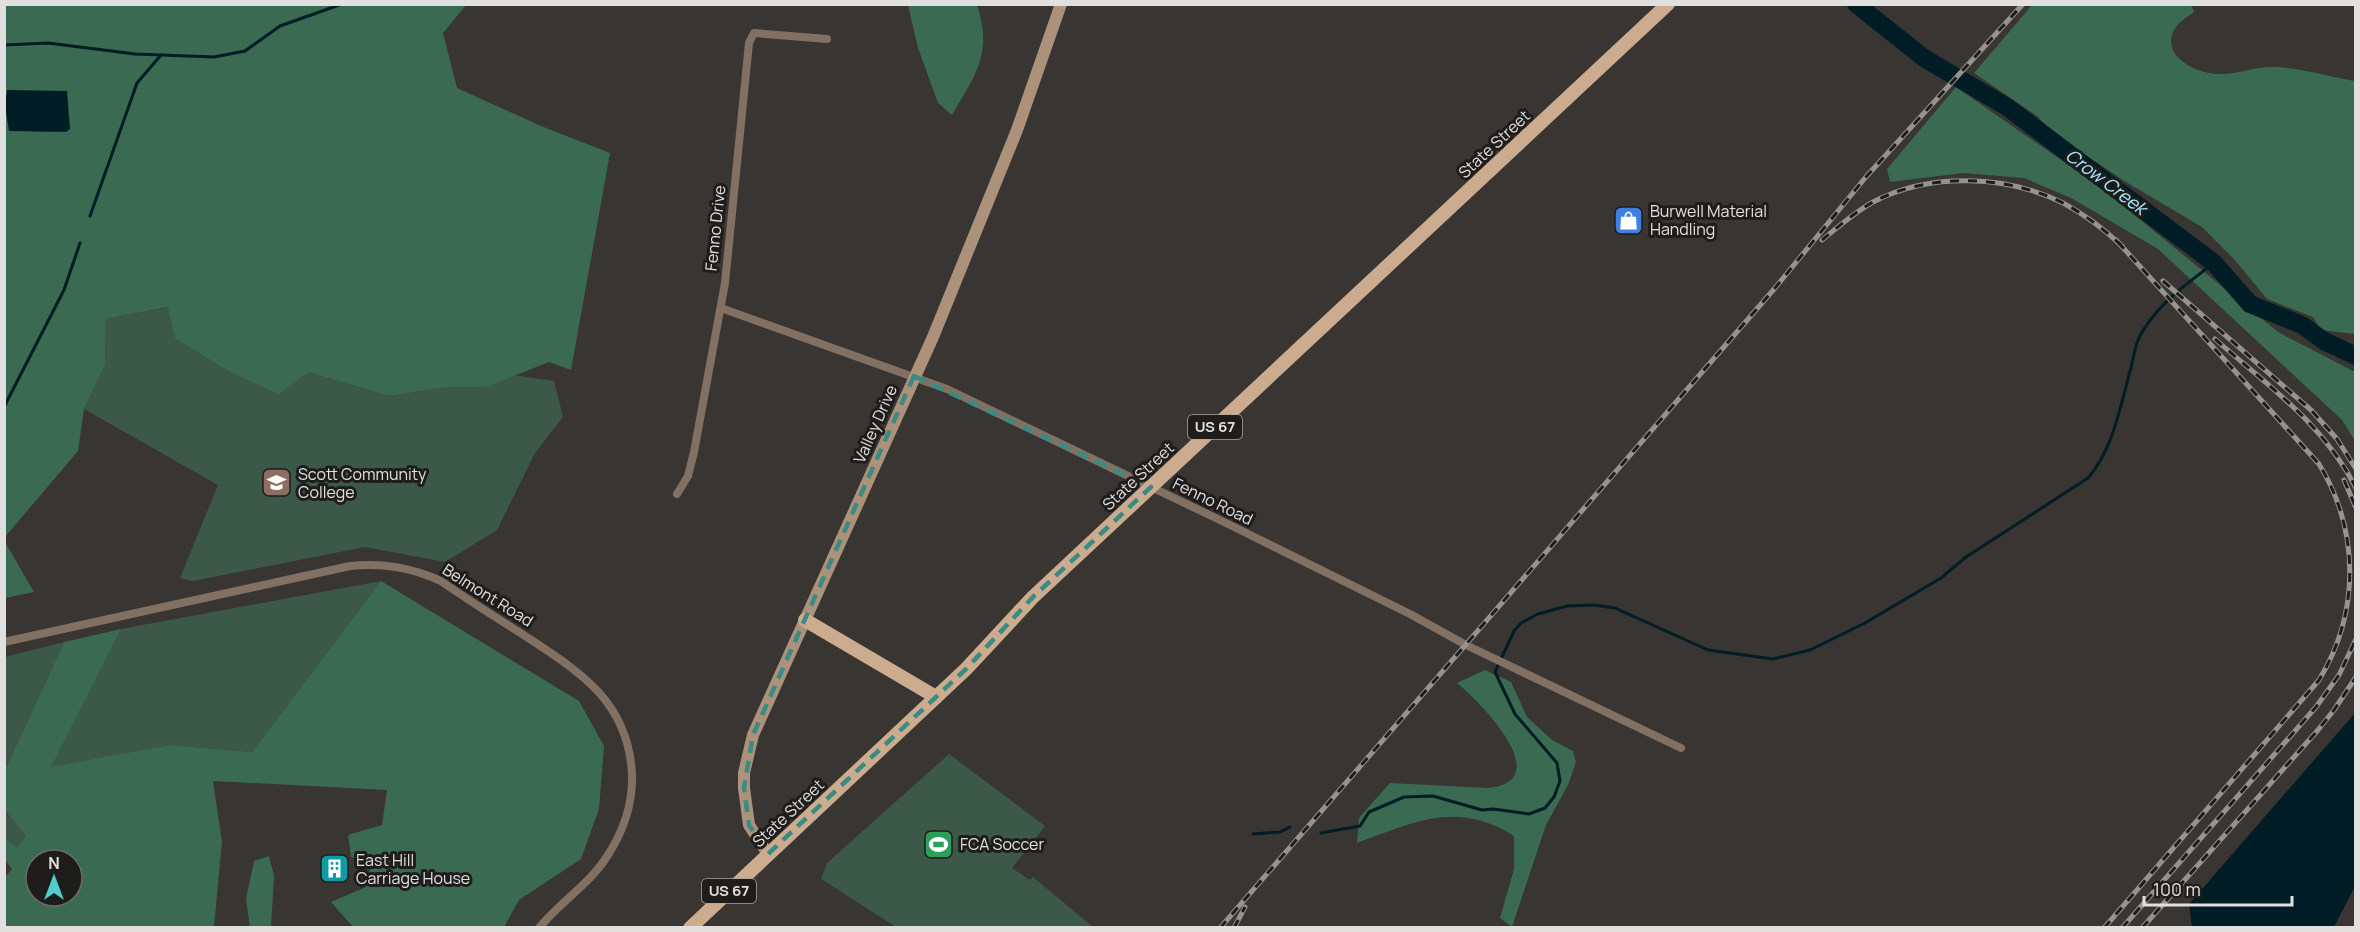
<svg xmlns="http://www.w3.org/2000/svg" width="2360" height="932" font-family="Manrope,sans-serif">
<rect width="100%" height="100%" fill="#393532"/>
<g fill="#3c5848">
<polygon points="169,307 308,372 389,396 448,387 486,387 513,375 554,381 563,417 535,453 497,530 445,562 365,547 193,581 180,578 218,485 84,409 105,365 106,319"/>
<polygon points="381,581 252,752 169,745 50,768 121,629"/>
<polygon points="64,642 5,770 5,657"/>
<polygon points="949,754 1045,826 1012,868 1030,880 1033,877 1093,927 896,927 821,879 827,863"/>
<polygon points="4,811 27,836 17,848 5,838"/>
</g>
<g fill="#3a6a51" fill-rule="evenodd">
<path d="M2191 4 2194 12C2186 18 2175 24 2172 35 2165 59 2199 74 2219 74 2237 75 2258 65 2278 67 2304 69 2330 77 2355 81V334L2321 330 2313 317 2267 299 2234 259 2202 227 2126 182 2057 136 2037 116 1974 73 2032 5Z"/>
<polygon points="5,5 466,5 443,33 457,88 541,126 610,153 571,370 549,362 486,387 448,387 389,396 308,372 279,394 230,372 175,338 168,307 106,319 105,365 84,409 78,451 5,537"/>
<path d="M908 5H977C993 53 976 74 952 115L938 103 918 48Z"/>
<polygon points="1956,87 2100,187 2278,332 2355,372 2355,441 2342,420 2158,249 2071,198 2024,178 1963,173 1890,182 1887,169"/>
<polygon points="4,542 5,542 34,592 5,598"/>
<path d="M381 581 579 701 604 746 599 809 581 859 519 900 504 927H353L331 902 366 887 371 864 351 857 348 835 382 825 387 790 213 781 222 842 214 927H5V877L12 869 5 860V838L17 848 26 836 5 811V770L64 642 121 629 51 767 169 745 252 752ZM36 860H72V896H36Z"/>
<path d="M1485 670 1511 682 1527 717 1552 740 1573 751 1576 762 1568 785 1546 825 1512 927 1500 918 1514 869V836C1456 800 1415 822 1357 843L1359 818 1390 783 1489 788C1558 780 1479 701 1457 683Z"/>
<polygon points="269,856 274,876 271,927 250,927 246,899 254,861"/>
</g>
<g fill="#001d25">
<polygon points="7,90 67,91 70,129 66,132 9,131 5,106"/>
<polygon points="2355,713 2354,888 2334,927 2192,927 2189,904"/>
</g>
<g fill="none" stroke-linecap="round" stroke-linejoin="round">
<g stroke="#001d25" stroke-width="3">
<polyline points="4,45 48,43 135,54 214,57 245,51 280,26 342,4"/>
<polyline points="90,216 137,83 161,55"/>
<polyline points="4,407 64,290 80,243"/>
<path d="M1321 833 1360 826 1369 812 1404 797 1433 796 1482 810 1493 809 1529 814 1545 808 1554 797 1560 781 1557 763 1515 714 1495 672 1514 631 1521 623 1538 614 1567 606 1594 605 1615 608 1708 650 1773 659 1810 650 1865 623 1941 578 1966 557 2088 478C2114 448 2120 406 2131 368 2134 355 2136 340 2144 329 2161 302 2189 282 2214 263"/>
<polyline points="1253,834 1280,832 1290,827"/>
</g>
<polyline stroke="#001d25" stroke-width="18" points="1856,4 1924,58 2007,107 2214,263 2250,304 2302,325 2324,341 2356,356"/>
<g stroke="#827163" stroke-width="8">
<polyline points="721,308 947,389 1222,521 1410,614 1466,645 1681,748"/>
<polyline points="677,494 688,476 694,452 725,283 749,43 754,33 827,39"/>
<path d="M4 642 350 566C383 563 410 567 441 581 468 600 497 618 525 636 580 672 628 701 632 774 633 803 624 830 608 855 590 884 560 902 539 928"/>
</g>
<polyline stroke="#ad927b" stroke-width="12" points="768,854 749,825 744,788 744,773 753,735 933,337 1017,130 1061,4"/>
<g stroke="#cdab8e" stroke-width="14">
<polyline points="805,620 936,697"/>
<polyline points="690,928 966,669 1033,597 1668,4"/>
</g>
<defs>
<g id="rail">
<path d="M1822 240C1838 227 1855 212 1873 202 1930 172 2007 175 2063 203 2084 214 2105 230 2122 246"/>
<polyline points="2163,281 2311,410 2337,439 2356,469"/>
<path d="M2215 339C2268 386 2323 423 2356 488"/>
<polyline points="2344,480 2356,508"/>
<polyline points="1220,928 1775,288 1865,178 2023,4"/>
<polyline points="1234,928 1245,907"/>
<path d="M2104 928 2319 680C2360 613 2360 531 2319 464L2116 240"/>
<polyline points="2122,928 2316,707 2339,675 2356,639"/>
<polyline points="2142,928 2318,730 2334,710 2356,677"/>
</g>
</defs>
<use href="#rail" stroke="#95928f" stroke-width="5"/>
<use href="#rail" stroke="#1f1d1c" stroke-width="3" stroke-dasharray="9" stroke-linecap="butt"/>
</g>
<path fill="none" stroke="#398b84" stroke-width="4.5" stroke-dasharray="12 8" stroke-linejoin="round" d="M914 376 1151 487 1033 597 966 669 768 854 749 825 744 788 753 735Z"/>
<defs>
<symbol id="shop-square" viewBox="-11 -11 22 22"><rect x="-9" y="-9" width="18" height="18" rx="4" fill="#3f7fe0" stroke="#1f1d1c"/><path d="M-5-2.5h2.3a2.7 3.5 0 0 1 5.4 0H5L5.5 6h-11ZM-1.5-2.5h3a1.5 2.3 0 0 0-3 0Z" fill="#fff"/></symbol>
<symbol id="university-square" viewBox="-11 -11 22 22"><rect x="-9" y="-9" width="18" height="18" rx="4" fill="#8d6e63" stroke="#1f1d1c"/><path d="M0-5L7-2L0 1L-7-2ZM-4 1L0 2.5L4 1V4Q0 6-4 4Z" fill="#fff"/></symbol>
<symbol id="stadium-square" viewBox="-11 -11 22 22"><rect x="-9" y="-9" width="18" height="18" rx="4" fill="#2e9e5b" stroke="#1f1d1c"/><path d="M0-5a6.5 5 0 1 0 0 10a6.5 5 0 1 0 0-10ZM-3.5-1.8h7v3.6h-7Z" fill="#fff"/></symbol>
<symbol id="building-square" viewBox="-11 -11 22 22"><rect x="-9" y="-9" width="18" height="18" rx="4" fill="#0f9aa8" stroke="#1f1d1c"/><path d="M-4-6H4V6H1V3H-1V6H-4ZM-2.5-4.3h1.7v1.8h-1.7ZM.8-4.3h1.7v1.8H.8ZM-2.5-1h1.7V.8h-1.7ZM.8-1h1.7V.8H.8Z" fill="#fff"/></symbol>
</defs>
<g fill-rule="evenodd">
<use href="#shop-square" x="1612" y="204" width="33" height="33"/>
<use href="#university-square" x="260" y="466" width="33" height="33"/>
<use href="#stadium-square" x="922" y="828" width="33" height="33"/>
<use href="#building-square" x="318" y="852" width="33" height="33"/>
</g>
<g text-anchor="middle" stroke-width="6" stroke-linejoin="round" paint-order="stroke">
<g fill="#1f1d1c" stroke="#a8a6a4" stroke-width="1.5">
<rect x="1188" y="415" width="54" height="24" rx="4.5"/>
<rect x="702" y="879" width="54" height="24" rx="4.5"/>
</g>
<g font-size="15" font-weight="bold" fill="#e2e0de">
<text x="1215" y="432">US 67</text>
<text x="729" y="896">US 67</text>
</g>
<g font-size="16" fill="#e2e0de" stroke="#1f1d1c">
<text transform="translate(1494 144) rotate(-43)" y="6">State Street</text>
<text transform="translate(715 228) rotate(-84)" y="6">Fenno Drive</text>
<text transform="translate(875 424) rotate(-66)" y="6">Valley Drive</text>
<text transform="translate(1138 476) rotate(-43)" y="6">State Street</text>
<text transform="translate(1213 501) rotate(26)" y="6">Fenno Road</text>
<text transform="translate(488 595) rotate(32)" y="6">Belmont Road</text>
<text transform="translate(788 813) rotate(-43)" y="6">State Street</text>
</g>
<g font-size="16" fill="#e2e0de" stroke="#1f1d1c" text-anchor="start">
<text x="1650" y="217">Burwell Material<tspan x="1650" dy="18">Handling</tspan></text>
<text x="298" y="480">Scott Community<tspan x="298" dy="18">College</tspan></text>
<text x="960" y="850">FCA Soccer</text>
<text x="356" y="866">East Hill<tspan x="356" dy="18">Carriage House</tspan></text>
</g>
<g font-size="18" font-style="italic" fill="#a0eafe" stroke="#1f1d1c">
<text transform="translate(2106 182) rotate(37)" y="6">Crow Creek</text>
</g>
</g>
<rect width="2360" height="932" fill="none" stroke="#e2e0de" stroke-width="12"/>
<g transform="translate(54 878)"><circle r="28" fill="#1f1d1c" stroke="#6d6b6a" stroke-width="1.5"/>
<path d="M0-4.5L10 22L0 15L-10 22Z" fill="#52cdcc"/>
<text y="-9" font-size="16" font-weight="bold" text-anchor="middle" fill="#e2e0de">N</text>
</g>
<path d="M2144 896v9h148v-9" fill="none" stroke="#e2e0de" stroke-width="3"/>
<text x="2153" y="896" font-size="18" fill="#e2e0de" stroke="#1f1d1c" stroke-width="4.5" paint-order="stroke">100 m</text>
</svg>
